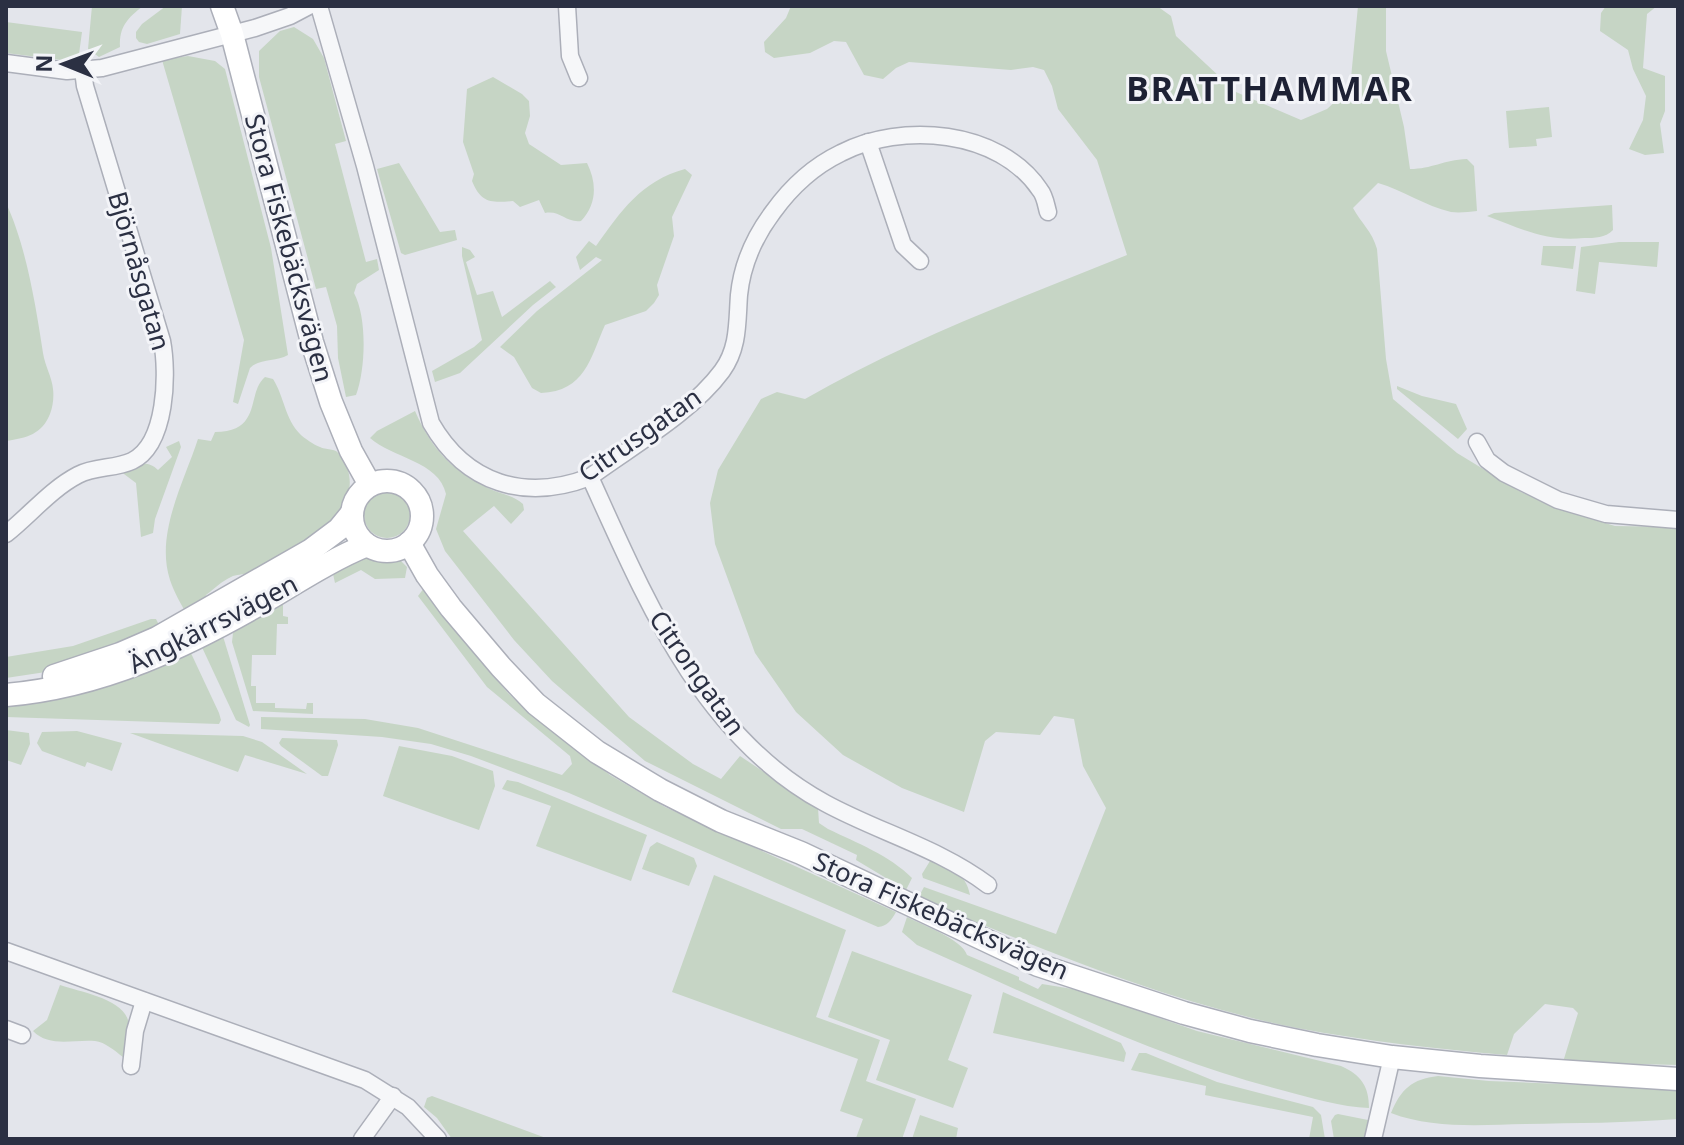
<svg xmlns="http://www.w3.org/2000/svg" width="1684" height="1145" font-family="'Noto Sans',sans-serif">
<rect width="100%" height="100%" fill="#e3e5eb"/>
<g fill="#c6d5c5">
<path d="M92 6H143C128 18 119 26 120 47L99 57 88 49Z"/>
<polygon points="166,6 182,6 180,34 147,44 139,42 136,38 136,32 142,24"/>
<path d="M791 6H1157L1171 16 1176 36 1236 92 1301 120 1327 109 1350 88 1358 6H1386V51L1404 127 1410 169C1432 169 1443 160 1467 159L1474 166 1477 211C1469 212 1459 213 1451 212 1425 206 1403 190 1378 183L1353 208C1361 223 1372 231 1377 249L1386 359 1393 399 1457 453 1521 492 1569 512 1615 526 1678 527V1065L1563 1062 1578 1013 1573 1008 1545 1004 1514 1034 1507 1055C1437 1049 1366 1041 1297 1028 1166 1002 1041 949 918 898L924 887 1056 934 1106 808 1083 766 1074 719 1054 716 1040 735 996 732 985 741 964 812 902 788 843 755 796 712 755 653 715 544 710 503 718 470 761 399 777 392 805 399C907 340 1018 299 1127 255L1097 160 1058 109 1052 86 1044 70 1033 67 1011 70 909 62 896 68 883 79 864 75 846 42 834 41 810 53 774 58 765 52 764 42 786 18Z"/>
<polygon points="1606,6 1657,6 1647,14 1643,68 1665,76 1665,111 1660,124 1664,153 1645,155 1629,149 1643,120 1646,96 1633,69 1628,50 1600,31 1601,13"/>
<polygon points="6,22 82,32 79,54 69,61 6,53"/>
<path d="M294 27 313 39 324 58 346 141 335 144 366 262 377 259 379 270 357 284 354 293C367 317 366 368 356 395L346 397 338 358 337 326 326 287 316 289 259 77V51L280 31Z"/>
<path d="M188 56 215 61 225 69 271 248 288 355C276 362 260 358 250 368L238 404 233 402 244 340 162 60Z"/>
<path d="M493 77 522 94 529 101 530 116 525 133 529 144 561 165 587 163C597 183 597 204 581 221 566 223 560 210 545 213L539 200 520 207 513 201C491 203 481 203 472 181L474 174 463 142 467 89Z"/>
<polygon points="1549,107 1552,137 1536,139 1537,146 1509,148 1506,111"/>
<polygon points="399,163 440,232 455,230 457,240 405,255 401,253 377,169"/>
<path d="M685 169 692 175 672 217 674 236 657 285 659 295 654 303 646 311 605 325C590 359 585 391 541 393L532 388 514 357 500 347 537 311 602 260 596 257 580 270 576 257 589 241 596 246C621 211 641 181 685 169Z"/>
<path d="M6 203C26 245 36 307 43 353 45 366 52 377 53 389 54 397 53 406 50 414 42 434 27 438 6 441Z"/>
<path d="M1612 205 1613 230C1605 238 1595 238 1584 238 1546 242 1522 229 1487 216L1494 213Z"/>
<polygon points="1619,242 1659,242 1657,267 1599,262 1595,294 1576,291 1581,247"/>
<polygon points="1543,246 1576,246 1573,269 1541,265"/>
<polygon points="462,247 470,250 475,257 466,262 477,295 493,291 502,317 550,281 556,287 533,305 460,373 435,382 432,371 474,347 482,340 462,256"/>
<path d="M265 377 273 379C284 396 285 419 300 434 304 438 314 445 320 447 329 451 335 447 341 456 375 506 302 549 264 564 259 566 254 571 249 573 243 575 236 574 231 577 222 581 214 589 206 595L204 603 187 615C181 604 174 592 170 580 155 534 184 482 198 439L211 441 215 432C263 432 246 393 265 377Z"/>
<polygon points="1397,386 1422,396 1456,404 1467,429 1458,439 1397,389"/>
<path d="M415 411C431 448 451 470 488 488 500 494 513 495 523 504L524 510 511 524 494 506 463 531 629 717 693 764 721 779 740 756 818 808 819 823 828 829C857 843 889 855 912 878L906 890 856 860 857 855 802 829H781L645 761 552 681 514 640 445 551 436 529 446 494C439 461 392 458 370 438L377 431Z"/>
<path d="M179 441 181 447 155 519 153 533 141 537 136 483 120 471C135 466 146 458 158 470L172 457 166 447Z"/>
<circle cx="387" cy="515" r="23"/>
<polygon points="370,553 400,560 407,567 405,578 375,579 361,570 335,583 333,574"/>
<path d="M424 588 462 632 479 659 508 693 541 723 610 775 665 807 896 912C891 921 887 926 878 927L569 793 471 756 431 744 382 737 261 729V717L365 719 418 728 562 775 572 764 570 756 487 687 418 596Z"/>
<polygon points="283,600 283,616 288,617 288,624 277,624 276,655 252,655 251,686 256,686 256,703 275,703 275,708 306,709 307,703 313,703 313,714 253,711 232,642 233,633"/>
<polygon points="151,619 156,619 162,631 59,670 6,678 6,657 73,646"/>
<polygon points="222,633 250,725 249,727 236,720 200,643"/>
<polygon points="189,649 219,713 221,720 219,724 6,717 6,702"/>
<polygon points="6,730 29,733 30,744 21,765 6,760"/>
<polygon points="77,731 122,743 112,771 87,762 85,767 42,751 37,743 42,732"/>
<polygon points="130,733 243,736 262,742 307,774 245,755 238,772"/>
<polygon points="282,738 337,740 338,745 328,776 322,776 281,746 279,743"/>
<polygon points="399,746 452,756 493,771 495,786 479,830 383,796"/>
<polygon points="507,780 518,782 647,835 631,881 536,846 551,806 502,789"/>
<polygon points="657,842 694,858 697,866 689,886 642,869 650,847"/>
<path d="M930 861C949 868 966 872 970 895L923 878 922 874Z"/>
<polygon points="714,875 846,930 816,1017 880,1040 866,1081 916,1099 902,1139 856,1138 863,1119 840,1111 858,1059 672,992"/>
<path d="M907 917C922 925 962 939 967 955L1019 977V980L1038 989 1042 984 1079 990 1197 1031 1341 1066C1361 1075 1369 1086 1369 1108 1341 1107 1312 1098 1285 1091 1158 1059 1037 998 917 945L902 932Z"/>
<polygon points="852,951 972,995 948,1060 968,1068 953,1108 876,1080 890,1040 828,1017"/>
<path d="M60 985C80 992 121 998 128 1020 131 1029 129 1042 128 1052L123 1057C115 1051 105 1042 95 1041 75 1039 49 1048 33 1031L47 1020Z"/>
<polygon points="1003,992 1121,1043 1126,1053 1124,1062 993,1033"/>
<polygon points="1139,1053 1146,1053 1217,1082 1313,1107 1321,1115 1325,1139 1309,1139 1313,1117 1205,1095 1206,1086 1131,1070"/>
<path d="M1438 1076 1489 1081 1678 1089V1119C1627 1123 1576 1123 1525 1124 1482 1125 1432 1129 1391 1113 1401 1089 1412 1079 1438 1076Z"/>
<polygon points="432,1096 546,1138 452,1139 437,1118 424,1107 427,1098"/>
<polygon points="1338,1114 1368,1120 1365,1139 1334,1139 1331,1121 1335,1115"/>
<polygon points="920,1115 958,1128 956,1139 912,1139"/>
</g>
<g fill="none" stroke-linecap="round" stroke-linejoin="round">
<defs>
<g id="street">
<path d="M319 6 365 166 431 423C466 484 525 502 590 477 632 446 691 413 722 371 739 348 737 322 739 295 742 265 755 236 773 212 791 187 814 166 841 153 901 122 999 129 1040 190 1045 196 1046 205 1048 212"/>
<polyline points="567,6 570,56 579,78"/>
<polyline points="6,63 67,71 102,68 255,28 290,16 309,6"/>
<polyline points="868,142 903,245 920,261"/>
<polyline points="1477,442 1487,460 1504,473 1558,500 1606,514 1678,520"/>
<path d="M590 477C645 598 701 736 825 803 878 832 939 848 988 885"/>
<path d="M6 534C30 515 51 489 78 475 95 466 115 469 132 461 167 444 168 373 162 341L85 86 83 70"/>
<polyline points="6,951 365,1080 408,1107 438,1139"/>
<polyline points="6,1029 22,1035"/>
<polyline points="131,1066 135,1031 144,1001"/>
<polyline points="362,1139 393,1096"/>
<polyline points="1373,1139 1392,1057"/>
</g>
<g id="secondary">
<polyline points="222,6 232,34 312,342 331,402 351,451 370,485"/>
<circle cx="387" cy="516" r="35"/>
<polyline points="409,543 427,575 451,608 501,667 536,704 597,752 660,790 721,821 801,853 1038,965 1184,1013 1250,1031 1317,1045 1392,1057 1480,1066 1678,1079"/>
<polyline points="54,676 120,654 157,638 311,550 339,529 352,513"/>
<path d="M6 695C102 687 188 646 270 598 302 579 333 559 367 545"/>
</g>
</defs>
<use href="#street" stroke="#acafb9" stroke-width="19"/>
<use href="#secondary" stroke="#acafb9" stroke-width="25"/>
<use href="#street" stroke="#f6f7f9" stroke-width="16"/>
<use href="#secondary" stroke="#fff" stroke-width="22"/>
</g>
<g text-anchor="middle" stroke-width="6" stroke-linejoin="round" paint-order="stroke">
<g font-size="26" fill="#2b3043" stroke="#f3f4f8">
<text transform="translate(289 248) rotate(75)" y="9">Stora Fiskebäcksvägen</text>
<text transform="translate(139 271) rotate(74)" y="9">Björnåsgatan</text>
<text transform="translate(640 435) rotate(-35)" y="9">Citrusgatan</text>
<text transform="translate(213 624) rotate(-27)" y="9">Ängkärrsvägen</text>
<text transform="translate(697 673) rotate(55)" y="9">Citrongatan</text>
<text transform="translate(941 916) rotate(24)" y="9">Stora Fiskebäcksvägen</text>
</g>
<g font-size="34" font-weight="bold" letter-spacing="2" fill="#1d2134" stroke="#f3f4f8">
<text x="1270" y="101">BRATTHAMMAR</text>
</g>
</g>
<rect width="1684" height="1145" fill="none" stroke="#2b3043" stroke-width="16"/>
<g transform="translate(64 64) rotate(271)" stroke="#f3f4f8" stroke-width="6" paint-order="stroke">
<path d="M0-6L14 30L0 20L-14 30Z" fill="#2b3043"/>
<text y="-12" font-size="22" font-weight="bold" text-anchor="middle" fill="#2b3043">N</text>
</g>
</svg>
